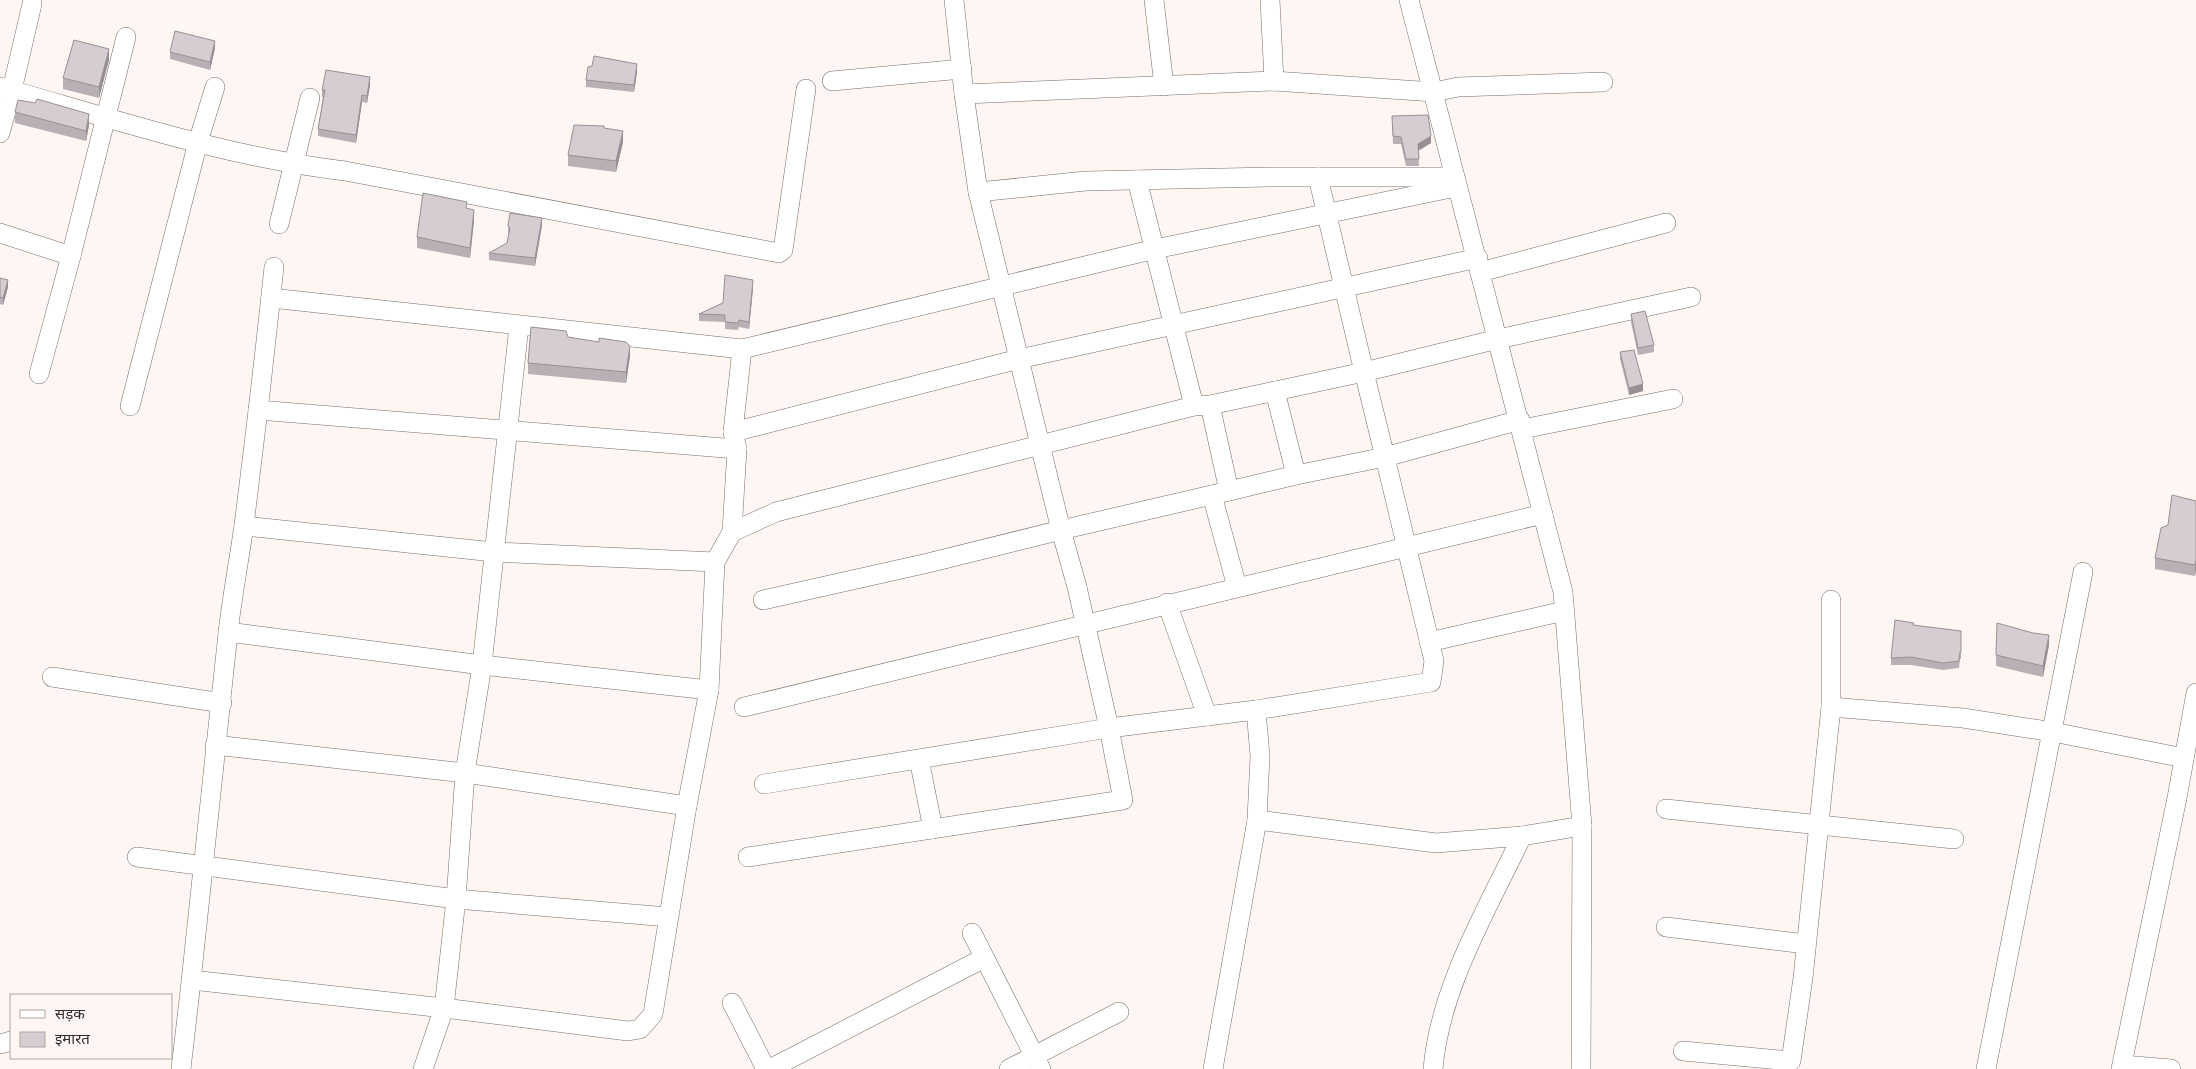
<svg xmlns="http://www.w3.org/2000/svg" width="2196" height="1069" font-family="Jost,'Noto Sans Devanagari',sans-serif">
<rect width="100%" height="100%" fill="#fef6f2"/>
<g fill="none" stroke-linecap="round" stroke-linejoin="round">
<defs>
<g id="minor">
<polyline points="954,0 964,94 1274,81 1434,92 1458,87 1603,82"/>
<polyline points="1154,0 1164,86"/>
<polyline points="1270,0 1274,81"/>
<polyline points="1409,0 1563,592 1582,826 1581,1069"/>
<polyline points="832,81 962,69"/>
<path d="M0 87C113 119 227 157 345 171L779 253 783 250 806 89"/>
<polyline points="964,94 978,192 1086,181 1269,177 1454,177"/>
<polyline points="0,133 12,90 32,4"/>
<polyline points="1137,180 1194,406 1210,405 1364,372 1318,177"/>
<polyline points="978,192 1061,530 1229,491"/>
<polyline points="279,224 310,98"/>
<polyline points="0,233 71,256"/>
<polyline points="1480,272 1666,223"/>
<polyline points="271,298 742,349 1155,249 1456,187"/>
<polyline points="39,374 71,256 126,37"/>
<polyline points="1210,405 1229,491 1296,475"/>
<polyline points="130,406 198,142 215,87"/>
<polyline points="258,410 737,449"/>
<polyline points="1520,420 1385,457 1364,372 1498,339 1691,297"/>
<polyline points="1522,429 1673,399"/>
<polyline points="733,432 1019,359 1478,258"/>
<polyline points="1212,495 1237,587"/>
<polyline points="244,526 494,552 715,562"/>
<polyline points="732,532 776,512 1194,406"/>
<polyline points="763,600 928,563 1061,530 1077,587 1109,728 1256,710 1431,682 1434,661 1385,457 1296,475 1275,391"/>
<polyline points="1167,603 1207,716"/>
<polyline points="228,632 482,665 709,690"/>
<polyline points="1429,642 1564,611"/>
<polyline points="52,677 222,703"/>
<polyline points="744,707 1543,514"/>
<polyline points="1831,707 1831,600"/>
<polyline points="215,745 465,773 687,806"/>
<polyline points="919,759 933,829"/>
<polyline points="1666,809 1954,839"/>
<polyline points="1257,820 1436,843 1522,836 1582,826"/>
<polyline points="137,857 456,899 668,917"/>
<polyline points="748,857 1123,800 1109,728 764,784"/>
<polyline points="1666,927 1806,944"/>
<polyline points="972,933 1041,1069"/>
<polyline points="192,980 444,1008 456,899 465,773 482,665 519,326"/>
<polyline points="732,1003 766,1069"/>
<polyline points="0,1044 11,1041"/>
<polyline points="1683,1051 1791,1061 1803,978 1831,707 1963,718 2053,732 2184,758"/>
<polyline points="2123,1065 2171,1069"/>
<path d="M181 1069C198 924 213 779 228 633 232 597 239 561 244 525 255 439 265 353 274 267"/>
<polyline points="423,1069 444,1008 628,1031 640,1029 653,1014 687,806 709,690 715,562 732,532 737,449 733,432 742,349"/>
<polyline points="770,1069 984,958"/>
<polyline points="1009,1069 1119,1012"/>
<polyline points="1213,1069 1257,820 1260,756 1256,710"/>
<path d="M1433 1069C1440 987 1487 910 1522 836"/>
<polyline points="1986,1069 2083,572"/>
<polyline points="2121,1069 2177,798 2196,693"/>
</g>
</defs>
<use href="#minor" stroke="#766e69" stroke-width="20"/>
<use href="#minor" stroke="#fff" stroke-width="19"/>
</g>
<g fill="#b8b0b5">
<polygon points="215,48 210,70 170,59 170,52"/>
<polygon points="109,60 99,98 63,89 63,78"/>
<polygon points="637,72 634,92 586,87 586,80"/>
<polygon points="370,85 367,103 362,102 356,143 318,136 318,129 323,97 322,97 322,90"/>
<polygon points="15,112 89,125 86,141 15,123"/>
<polygon points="1392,116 1431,143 1418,150 1419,166 1406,166 1401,144 1393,144"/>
<polygon points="623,142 616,172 568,166 568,155"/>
<polygon points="474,220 470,258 417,248 417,237"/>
<polygon points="542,225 535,266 489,260 489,253 507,243 509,234 508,233 508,226"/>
<polygon points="0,278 8,287 3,305 0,304"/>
<polygon points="753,288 749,329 739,327 738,330 725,329 725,322 699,321 699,314"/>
<polygon points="1631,314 1654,345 1654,352 1638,355 1631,322"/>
<polygon points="568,337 630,356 626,383 528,374 528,363"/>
<polygon points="1620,352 1643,391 1629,395 1620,359"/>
<polygon points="2196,501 2195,576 2155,569 2155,558"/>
<polygon points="1913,625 1961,631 1961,659 1960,659 1959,668 1943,670 1911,665 1891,665 1891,658"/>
<polygon points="2049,645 2043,677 1996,666 1996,655"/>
</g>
<g fill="#969094">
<polygon points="215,41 215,48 210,70 210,62"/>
<polygon points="109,49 109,60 99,98 99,87"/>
<polygon points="637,64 637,72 634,92 634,85"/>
<polygon points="370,77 370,85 367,103 367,96"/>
<polygon points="362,95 362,102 356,143 356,135"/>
<polygon points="89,114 89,125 86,141 86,131"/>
<polygon points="623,131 623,142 616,172 616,161"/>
<polygon points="1431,136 1431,143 1418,151 1418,144"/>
<polygon points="474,210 474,220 470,258 470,248"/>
<polygon points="542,218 542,225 535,266 535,258"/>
<polygon points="8,280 8,287 3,305 3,298"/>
<polygon points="753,280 753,288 749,329 749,322"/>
<polygon points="630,346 630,356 626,383 626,372"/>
<polygon points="1643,384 1643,391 1629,395 1629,388"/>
<polygon points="2196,560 2196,571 2195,576 2195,565"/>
<polygon points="2049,635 2049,645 2043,677 2043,666"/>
</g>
<g fill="#d6cdd3" stroke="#969094">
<polygon points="175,31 215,41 210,62 170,52"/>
<polygon points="74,40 109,49 99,87 63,78"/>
<polygon points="594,56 637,64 634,85 586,80 588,67 592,66"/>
<polygon points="326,70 370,77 367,96 362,95 356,135 318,129 325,90 322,90"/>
<polygon points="37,99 89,114 86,131 15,112 18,100 35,103"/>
<polygon points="1428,115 1431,136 1418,144 1419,159 1406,159 1401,137 1393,136 1392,116"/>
<polygon points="574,125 604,126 604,128 623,131 616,161 568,155"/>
<polygon points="423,193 467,202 466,208 474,210 470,248 417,237"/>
<polygon points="510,213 542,218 535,258 489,253 507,243 510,228 508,226"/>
<polygon points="725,275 753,280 749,322 739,320 738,323 725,322 725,315 699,314 723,303"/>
<polygon points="0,278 8,280 3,298 0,297"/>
<polygon points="1645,311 1654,345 1638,348 1631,314"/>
<polygon points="531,327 566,331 568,337 599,342 599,338 626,342 630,346 626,372 528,363"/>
<polygon points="1634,350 1643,384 1629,388 1620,352"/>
<polygon points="2172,495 2196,501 2196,560 2195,565 2155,558 2161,528 2168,525"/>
<polygon points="1895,620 1914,623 1913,625 1961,631 1961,652 1960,652 1959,661 1943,663 1911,657 1891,658"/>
<polygon points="1997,623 2033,633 2049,635 2043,666 1996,655"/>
</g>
<rect x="10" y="994" width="162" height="65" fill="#fef6f2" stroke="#aca6a2"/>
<rect x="20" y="1010" width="25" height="8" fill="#ffffff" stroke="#aca6a2"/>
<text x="55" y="1019" font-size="15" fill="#312d2b">सड़क</text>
<rect x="20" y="1032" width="25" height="15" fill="#d6cdd3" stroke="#aca6a2"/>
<text x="55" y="1044" font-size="15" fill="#312d2b">इमारत</text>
</svg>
